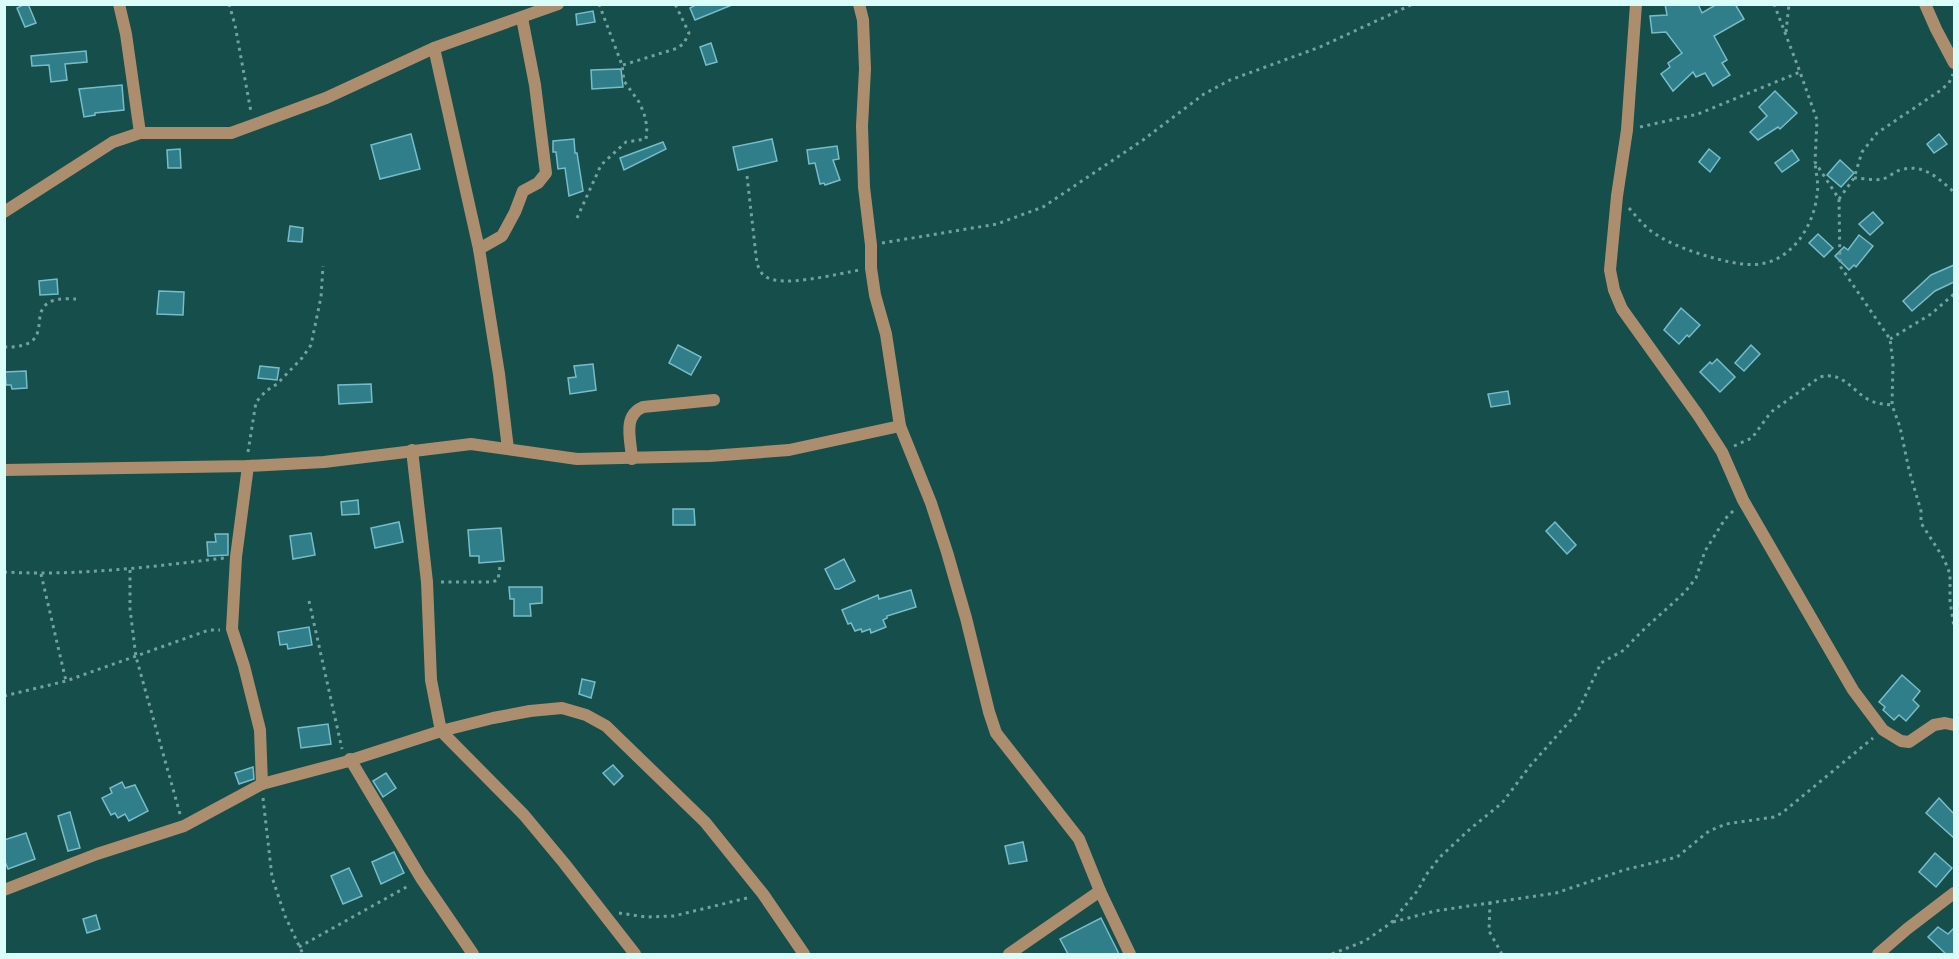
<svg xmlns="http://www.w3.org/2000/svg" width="1959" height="959" font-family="'Asap Condensed',sans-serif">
<rect width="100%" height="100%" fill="#154e4a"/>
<g fill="#307e8a" stroke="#77bdc9" stroke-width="1.5">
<polygon points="25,4 28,4 36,23 25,27 17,8"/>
<polygon points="697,4 732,4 732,5 695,20 690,8"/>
<polygon points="1665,4 1698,4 1702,13 1717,4 1735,4 1744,19 1714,36 1727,60 1722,63 1730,75 1713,86 1705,73 1696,77 1693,72 1673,91 1661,74 1670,67 1668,63 1682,53 1666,32 1652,33 1650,16 1667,15"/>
<polygon points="593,11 595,22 577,25 576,14"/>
<polygon points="711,43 717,62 706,65 700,47"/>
<polygon points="86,51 87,62 65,64 67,80 51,82 49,65 32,66 31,56"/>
<polygon points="621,69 623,87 592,89 591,70"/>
<polygon points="122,85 124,110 95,113 95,115 84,117 79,89"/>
<polygon points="1775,91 1797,113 1780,129 1778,127 1758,140 1750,132 1767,116 1759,107"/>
<polygon points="411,134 420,169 380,179 371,145"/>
<polygon points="1939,134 1947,144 1934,153 1927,144"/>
<polygon points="574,139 575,153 577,153 583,191 569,196 565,168 558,169 556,152 553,152 553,141"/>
<polygon points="772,139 777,161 738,170 733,147"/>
<polygon points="663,142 666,149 624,170 620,158"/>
<polygon points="837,146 839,159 833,160 840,180 825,185 824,183 820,184 815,163 809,164 807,150"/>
<polygon points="180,149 181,168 168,168 167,150"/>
<polygon points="1709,149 1720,158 1710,172 1699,162"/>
<polygon points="1792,150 1799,160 1782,172 1775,163"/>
<polygon points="1840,160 1854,173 1841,187 1827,175"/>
<polygon points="1873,212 1883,223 1870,235 1859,224"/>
<polygon points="290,226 303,228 302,242 288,241"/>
<polygon points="1818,234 1833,248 1824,257 1809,243"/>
<polygon points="1859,235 1873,246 1856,267 1854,265 1849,270 1835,256 1844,247 1848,250"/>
<polygon points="1954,265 1954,282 1935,291 1912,311 1903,301 1931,275"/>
<polygon points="57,279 58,294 40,295 39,281"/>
<polygon points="159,291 184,292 183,315 157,314"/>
<polygon points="1681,308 1700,325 1689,337 1687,335 1679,344 1664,330"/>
<polygon points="678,345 701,357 691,375 669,363"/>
<polygon points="1751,345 1760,354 1744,371 1735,363"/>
<polygon points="1717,359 1735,377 1720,392 1700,372 1710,362 1712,364"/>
<polygon points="593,364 596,390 570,394 568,378 576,377 574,366"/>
<polygon points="260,366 279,368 277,380 258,378"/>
<polygon points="26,371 27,388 12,389 11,385 6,385 5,372"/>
<polygon points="371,384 372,402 339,404 338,385"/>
<polygon points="1508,391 1510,404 1491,407 1488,394"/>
<polygon points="358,500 359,514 342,515 341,502"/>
<polygon points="673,509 694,509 695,525 673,525"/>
<polygon points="399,522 403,542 375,548 371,528"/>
<polygon points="1555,522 1576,545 1567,554 1546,531"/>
<polygon points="501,528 504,561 479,563 479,556 470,556 468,530"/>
<polygon points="311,533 315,555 293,559 290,536"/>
<polygon points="215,534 228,534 228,555 208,556 207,542 216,542"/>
<polygon points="844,559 855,581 839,589 835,589 825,569"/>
<polygon points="509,587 542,587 542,603 530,604 531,616 514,616 514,599 510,599"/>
<polygon points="911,590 916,607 887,616 887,618 883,620 886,627 871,633 870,629 862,632 861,629 855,631 851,623 848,624 842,610 878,595 879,599"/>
<polygon points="309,627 312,645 288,649 287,644 280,645 278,632"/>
<polygon points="1902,675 1920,691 1913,700 1919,706 1906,721 1899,715 1894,720 1883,710 1885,707 1879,702"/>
<polygon points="582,679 595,682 591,698 579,694"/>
<polygon points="328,724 331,744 301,748 298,728"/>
<polygon points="613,765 623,776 614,785 603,773"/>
<polygon points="253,767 254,779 239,784 235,773"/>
<polygon points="386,773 396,788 383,797 373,781"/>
<polygon points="122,782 125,788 135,785 148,811 129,821 125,814 118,818 115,813 111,815 102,798 112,793 110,788"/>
<polygon points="1939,798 1954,814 1954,838 1926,813"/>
<polygon points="70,812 80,848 68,851 58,816"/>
<polygon points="26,833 35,859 8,869 4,859 4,840"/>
<polygon points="1023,842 1027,861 1009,864 1005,846"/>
<polygon points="394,852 404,873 381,884 372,862"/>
<polygon points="1935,853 1952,868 1936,887 1919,872"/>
<polygon points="349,868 362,896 343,904 331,876"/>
<polygon points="96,915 100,929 87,933 83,919"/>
<polygon points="1101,918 1119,954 1068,954 1060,939"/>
<polygon points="1938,927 1948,934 1954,928 1954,954 1946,954 1928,937"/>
</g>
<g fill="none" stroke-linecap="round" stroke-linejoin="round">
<g stroke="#73a19e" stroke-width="3" stroke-dasharray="3 4.5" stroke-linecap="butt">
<polyline points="229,4 235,25 251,112"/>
<polyline points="1774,4 1800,72 1817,120 1815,162 1839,199 1840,266 1890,339 1893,363 1892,405 1900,427 1909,470 1921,511 1921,523 1944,559 1950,574 1950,601 1954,627"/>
<polyline points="1786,32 1789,4"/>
<polyline points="623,65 678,48 684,43 689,33 675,4"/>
<polyline points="1640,127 1698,114 1800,72"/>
<path d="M747 176 757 264C759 268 761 274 765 276 779 289 841 273 860 270"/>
<path d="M1854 178C1863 178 1874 181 1883 179 1889 177 1894 172 1900 170 1923 163 1938 178 1954 192"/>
<polyline points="1839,199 1854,178 1862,152 1877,133 1941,90 1949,83 1953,74"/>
<path d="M1629 208C1636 216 1643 225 1651 231 1669 244 1690 251 1710 257 1729 262 1749 268 1769 262 1797 253 1814 222 1817 195 1819 185 1816 173 1815 163"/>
<polyline points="577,218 601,165 626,142 646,139 647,127 644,113 639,102 624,81 622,65 599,4"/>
<polyline points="882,243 997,224 1043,207 1143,140 1204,94 1230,80 1320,47 1413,4"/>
<polyline points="1890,339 1931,314 1954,294"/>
<path d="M4 347C59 348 25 312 52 301 59 298 69 299 76 299"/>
<path d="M1734 446 1752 438 1771 412 1820 377C1843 371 1851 390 1869 400 1877 404 1884 404 1892 405"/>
<polyline points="248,452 256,402 266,391 277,384 302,358 311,345 321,297 323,266"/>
<polyline points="130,570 130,609 136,657 180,814"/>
<path d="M4 572C78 576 151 567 224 558"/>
<polyline points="41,574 66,681"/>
<polyline points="441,582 492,582 498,580 500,566"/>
<polyline points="309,601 342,749"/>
<polyline points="4,696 66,681 209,630 220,630"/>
<polyline points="263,798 272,877 285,916 303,954"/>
<polyline points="1490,902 1489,931 1502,954"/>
<polyline points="619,913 646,917 674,916 751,897"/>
<polyline points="1393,922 1435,911 1556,893 1624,870 1677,857 1709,831 1726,824 1774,817 1782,813 1873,738"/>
<polyline points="299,947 410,885"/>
<polyline points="1332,954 1365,941 1391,923 1418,890 1426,875 1440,857 1470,829 1502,803 1530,766 1577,713 1601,663 1624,650 1641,632 1685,592 1696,578 1705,551 1725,519 1735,509"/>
</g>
<g stroke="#ac8e6e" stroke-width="12">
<polyline points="119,4 126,34 140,133"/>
<polyline points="859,4 863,20 865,69 862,126 864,187 871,245 871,268 875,295 886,334 900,426 931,503 947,552 966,618 989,712 996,733 1079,839 1100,891 1130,954"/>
<polyline points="1636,4 1627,130 1617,196 1610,270 1614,290 1622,309 1698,415 1722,452 1743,500 1853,690 1883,730 1901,741 1909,742 1934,725 1945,723 1954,725"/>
<polyline points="1925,4 1936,29 1954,63"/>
<polyline points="434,48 479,249 499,374 508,449"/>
<polyline points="479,249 502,236 515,212 523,191 538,183 546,173 535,85 522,18"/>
<polyline points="412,450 427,582 431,680 441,731 524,815 564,863 635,954"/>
<path d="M632 459C631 440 622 416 643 407L714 400"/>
<polyline points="248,466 236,557 232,629 244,666 260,730 262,784"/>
<polyline points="4,470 248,466 324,462 471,444 577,459 710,456 789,450 900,426"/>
<polyline points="350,759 421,878 473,954"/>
<polyline points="4,890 97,854 184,826 262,784 345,762 441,731 493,718 530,711 562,708 586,715 606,726 705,822 763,894 804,954"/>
<polyline points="1009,954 1100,891"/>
<polyline points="1878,954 1907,929 1954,893"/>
</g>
<polyline stroke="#ac8e6e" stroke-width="12" points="4,212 113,142 140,133 231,133 326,98 434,48 558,4"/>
</g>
<rect width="1959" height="959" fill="none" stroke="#dafdfa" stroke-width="12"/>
</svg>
